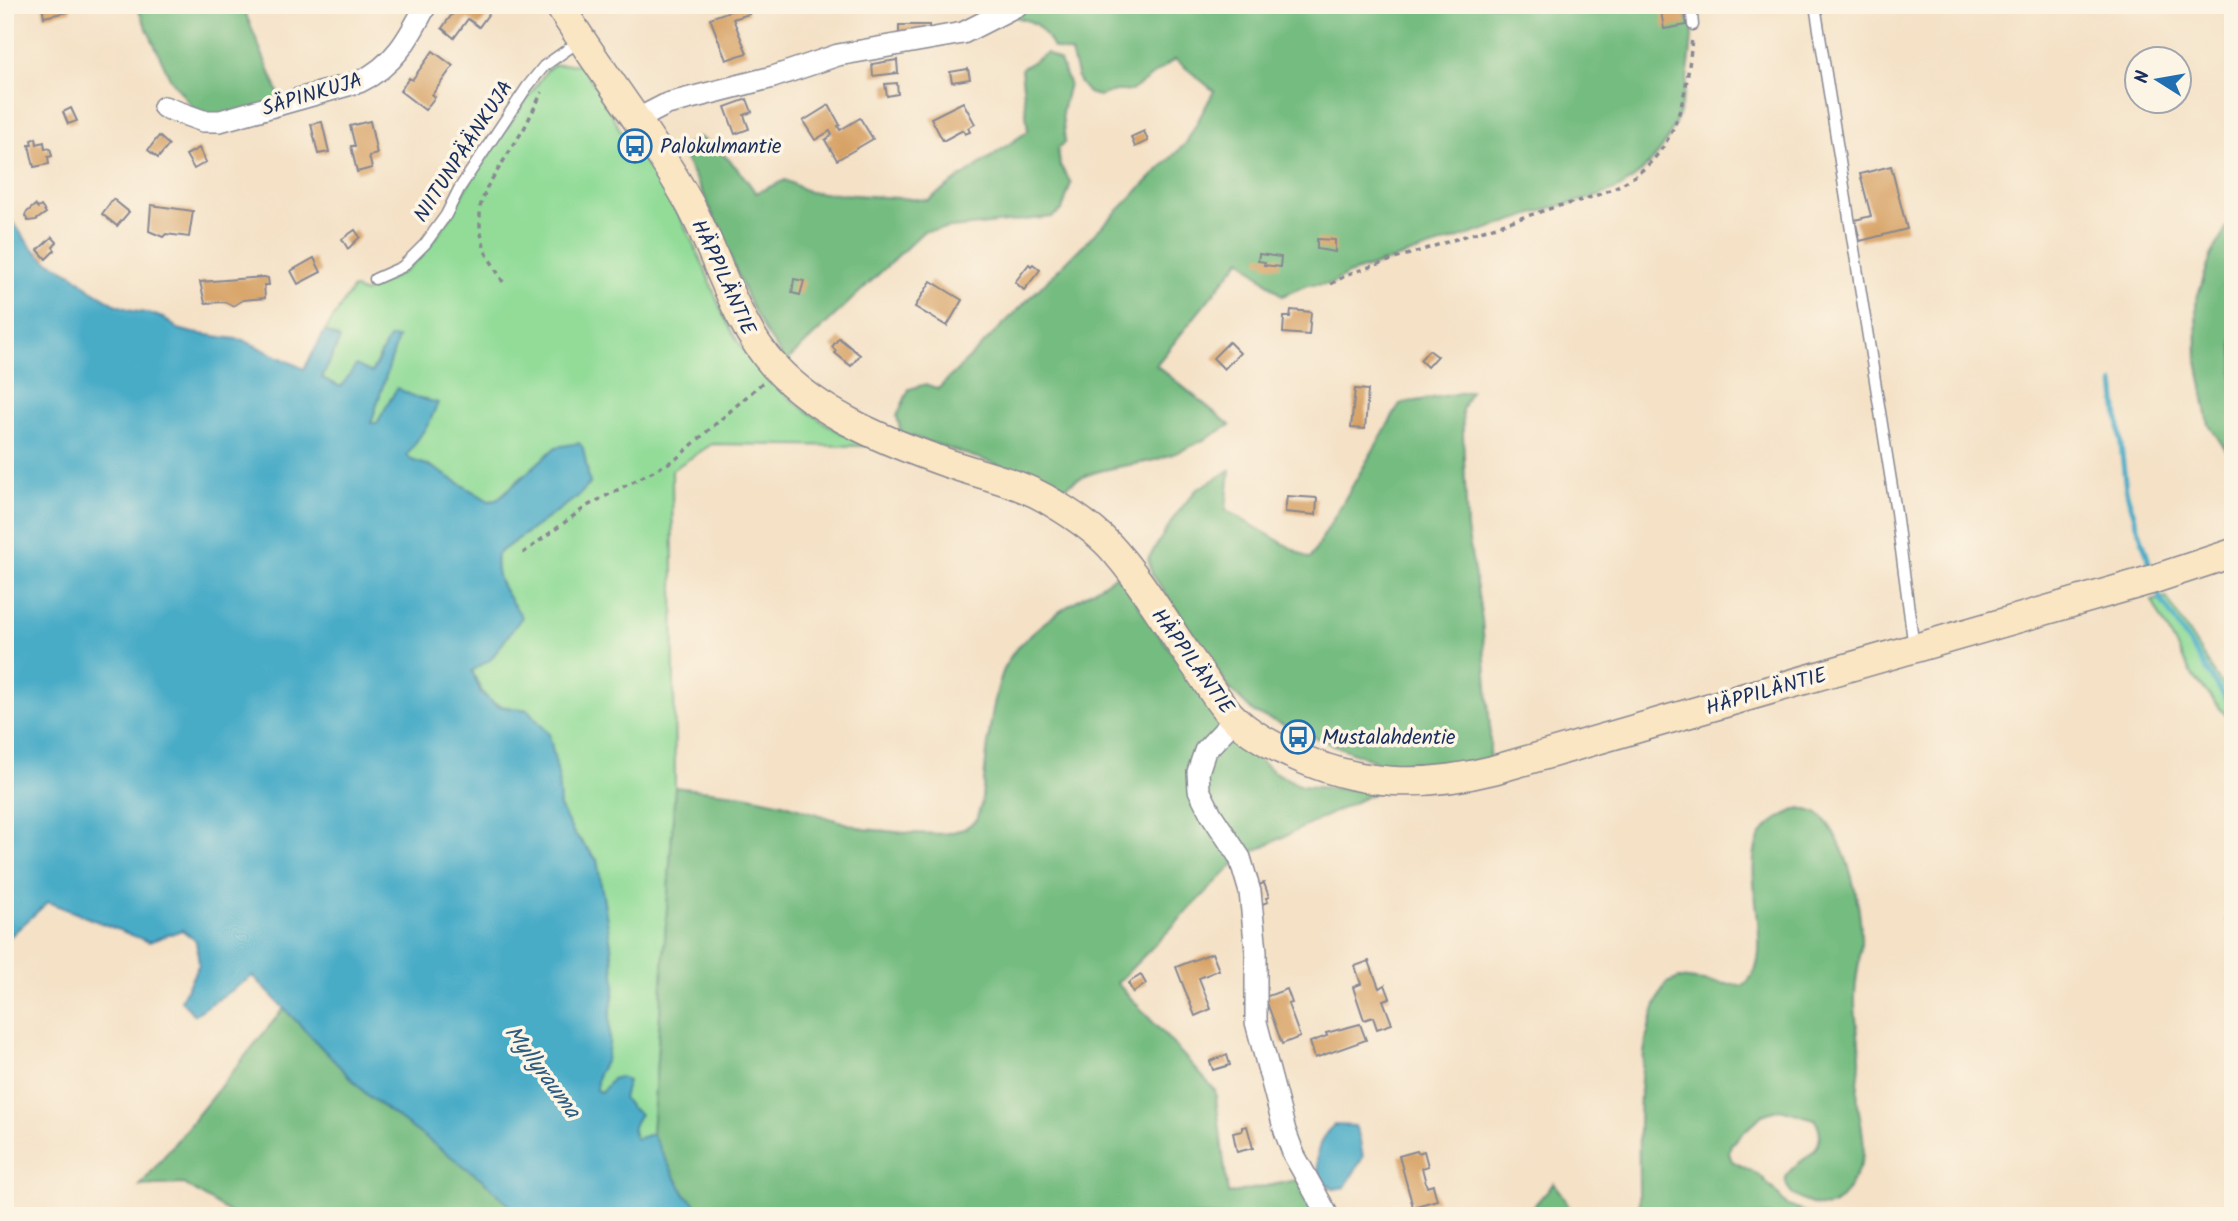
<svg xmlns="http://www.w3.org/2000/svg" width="2238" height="1221" font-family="Kalam,sans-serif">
<rect width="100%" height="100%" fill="#fcf5e5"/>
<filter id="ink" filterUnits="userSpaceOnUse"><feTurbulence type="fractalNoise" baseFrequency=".0143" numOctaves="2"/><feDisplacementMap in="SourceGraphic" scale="14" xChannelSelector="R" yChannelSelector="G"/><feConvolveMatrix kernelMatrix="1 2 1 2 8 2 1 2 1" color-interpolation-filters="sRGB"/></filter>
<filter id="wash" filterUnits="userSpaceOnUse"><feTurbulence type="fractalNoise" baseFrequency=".00686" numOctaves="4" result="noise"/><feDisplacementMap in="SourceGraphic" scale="28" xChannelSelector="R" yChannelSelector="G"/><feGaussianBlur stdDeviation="1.57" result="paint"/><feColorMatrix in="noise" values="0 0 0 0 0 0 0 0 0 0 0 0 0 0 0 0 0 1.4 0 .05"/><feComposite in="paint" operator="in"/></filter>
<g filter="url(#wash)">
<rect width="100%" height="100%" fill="#f4e1c6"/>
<g fill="#92dc98" stroke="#56867b" stroke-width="2">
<path d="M579 64C585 73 592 81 598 89 608 104 614 121 624 136 632 148 642 157 651 169 667 191 681 218 693 243 705 266 713 292 724 316 753 378 807 416 866 446L712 444 672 470 675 787 652 1134 636 1139C629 1128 636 1110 624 1100 617 1094 605 1095 596 1090L598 1074 606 1060 609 1045 610 1015 615 984 611 945 597 860 573 832 560 807 558 774 528 710C492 705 486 706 472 670L491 658 521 617C507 595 493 582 497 554L577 497 590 484 556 447 496 500 489 501 430 466 411 460 407 455 427 399 415 397 377 424 371 423 398 338 389 339 371 373 342 388 322 378 340 339 325 331 353 288 364 293 405 271 429 247 450 217 463 192 547 70 554 65Z"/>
<polygon points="2166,597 2216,676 2233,698 2233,724 2190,672 2152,601"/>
</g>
<g fill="#75bc80" stroke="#48766f" stroke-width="2">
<polygon points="136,5 242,5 283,104 203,121 170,78"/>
<path d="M1005 5H1678L1693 25C1688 87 1682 148 1624 185 1604 197 1580 201 1558 206L1348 274 1331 284 1307 285 1282 296 1241 259 1156 365 1230 425C1206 440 1183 452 1155 460 1126 467 1088 468 1066 487L901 433 897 416 909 389 926 384 938 389 1186 143 1214 91 1175 59 1131 91H1115L1099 96 1088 93 1079 82 1071 53 1053 48C1049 40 1043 30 1035 24 1020 15 1016 24 1005 5Z"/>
<path d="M1047 53 1060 61 1069 83 1062 112 1065 142 1058 149 1060 165 1071 183 1062 210 1052 217 924 231 786 362 766 333 750 304 705 197 680 150 698 137C723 150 740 170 756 193L785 180 809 192 928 200 1028 131 1021 69Z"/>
<polygon points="2233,216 2233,460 2209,425 2197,361 2196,301 2211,256"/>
<polygon points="1470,391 1462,409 1467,529 1482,619 1490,729 1490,759 1455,770 1389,767 1254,713 1229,688 1152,574 1148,559 1175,516 1196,490 1230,470 1226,510 1310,559 1400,404"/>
<path d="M1117 575 1216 714 1242 746 1272 771 1301 786 1378 791 1240 858 1117 983 1215 1090 1228 1194 1306 1178 1328 1216H710L685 1195 652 1135 675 787 745 795 782 803 864 829 907 833 944 834 964 829 976 820 981 805C987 765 989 683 1014 652 1040 619 1082 598 1117 575Z"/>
<path d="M1800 808C1806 810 1815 811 1820 815 1848 842 1862 906 1861 944 1860 963 1854 983 1855 1002 1855 1021 1860 1040 1860 1060 1860 1074 1856 1088 1858 1102 1859 1120 1866 1137 1863 1155 1860 1169 1844 1203 1829 1206 1822 1208 1815 1205 1809 1203 1802 1201 1795 1197 1791 1192 1766 1162 1839 1162 1815 1119L1780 1109 1762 1115 1731 1144 1729 1153 1732 1161 1761 1176 1788 1206 1815 1216H1639C1640 1146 1631 1045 1666 983L1680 978 1742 986C1780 961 1741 882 1758 841 1764 824 1785 814 1800 808Z"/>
<polygon points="284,1008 367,1095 482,1179 521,1216 235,1216 184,1184 140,1186"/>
<polygon points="1554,1183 1575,1216 1525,1216"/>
</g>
<g fill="#48acc7" stroke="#326e92" stroke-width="2">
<path d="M5 212 32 248 46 260 74 275 90 289 115 304 133 311 152 314 165 319 178 329 193 333 243 340 304 369 325 331 340 339 322 378 341 387 356 365 372 373 389 338H398L371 423H377L397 388 415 397 438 403 429 423 407 455 411 460 430 466 489 501 497 500 556 447 579 443 583 448 590 484 577 497 497 554C493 581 508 595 522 617L491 659 472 671 481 693 497 706 528 710 549 734 558 774 560 807 573 832 597 860 611 945 615 984 610 1015 609 1045 606 1060 598 1074 596 1090 601 1093 612 1079 620 1077 628 1081 623 1098 630 1107 640 1114C634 1123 629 1130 636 1139L652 1134 685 1195 710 1216H521L483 1180 367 1095 253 976 194 1015 181 1000 199 964 196 941 182 930 149 942 48 902 5 941Z"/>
<path d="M1334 1125 1355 1126 1359 1136 1363 1157 1345 1187 1334 1189 1322 1181C1313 1161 1316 1140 1334 1125Z"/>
</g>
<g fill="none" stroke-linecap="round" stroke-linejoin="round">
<g stroke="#48acc7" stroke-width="5">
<polyline points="2114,383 2126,490 2152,571"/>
<polyline points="2157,588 2160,598 2233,710"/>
<polyline points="2228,920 2233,917"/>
</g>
</g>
<g id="blocks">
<g fill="#d69f60">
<polygon points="42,5 70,5 71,11 44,17"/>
<polygon points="459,5 495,5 479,27 468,19 454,38 442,28"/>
<polygon points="728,5 746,5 749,14 733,19 747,53 726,60 710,18 730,11"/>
<polygon points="1660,5 1684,5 1687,25 1664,29"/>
<rect x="899" y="25" width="30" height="10"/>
<polygon points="433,51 453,66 432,95 435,97 425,110 400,91 409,78 412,80"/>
<polygon points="897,60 898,73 873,76 872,64"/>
<polygon points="968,69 970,79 952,82 950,72"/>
<polygon points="897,83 898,94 887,96 885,84"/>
<polygon points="747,99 752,112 744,115 749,129 735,134 725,107"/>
<polygon points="963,102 975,124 968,128 970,132 965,134 963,130 943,141 931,118"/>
<polygon points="829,105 840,125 838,126 840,130 860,118 873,139 837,160 825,140 832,135 830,131 815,140 803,121"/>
<polygon points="71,108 77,121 68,124 63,112"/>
<polygon points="370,121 377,154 369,156 372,168 357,172 351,146 355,146 350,126"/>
<polygon points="322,122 329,152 318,154 311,124"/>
<polygon points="1144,131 1148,141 1135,147 1131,137"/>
<polygon points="159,136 169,145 158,158 148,150"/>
<polygon points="36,138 37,144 44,142 45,149 50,148 52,156 48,157 49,164 34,167 29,145 32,145 31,140"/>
<polygon points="199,148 206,162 194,169 186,155"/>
<polygon points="1891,166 1907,229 1860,241 1855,220 1871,216 1860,174"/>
<polygon points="113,199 129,212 117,226 102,214"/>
<polygon points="35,205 38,208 41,206 46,213 36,220 28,221 25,216 26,213"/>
<polygon points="151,205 193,211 189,237 166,234 163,237 149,231"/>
<polygon points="355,230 360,237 348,249 342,239"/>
<polygon points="52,237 57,242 53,247 55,250 46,259 38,250"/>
<polygon points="1317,239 1335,240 1335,252 1317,249"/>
<polygon points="1259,254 1281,257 1280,267 1264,265 1265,262 1258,261"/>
<polygon points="314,258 321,272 298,284 291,271"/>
<polygon points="1029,264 1031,266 1033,264 1040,270 1024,290 1015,282"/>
<polygon points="264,277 268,278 269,285 264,285 265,298 243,300 233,306 225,302 205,303 200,282"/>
<polygon points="794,279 804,281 800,295 792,293"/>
<polygon points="931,281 962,300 947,326 915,307"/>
<polygon points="1291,310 1311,312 1309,335 1283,333 1284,317 1290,317"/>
<polygon points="839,338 860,355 851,366 835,353 836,351 832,347"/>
<polygon points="1229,342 1240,353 1224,369 1213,358"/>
<polygon points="1429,350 1437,356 1427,367 1420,360"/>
<polygon points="1355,389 1368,390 1365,429 1351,428"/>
<polygon points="1287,496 1317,498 1316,515 1285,512"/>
<polygon points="1264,883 1269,897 1266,898 1268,902 1262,904 1253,887"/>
<polygon points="1212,953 1219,970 1199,978 1211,1009 1195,1016 1176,967"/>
<polygon points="1369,961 1379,988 1385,985 1390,998 1383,1000 1392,1024 1377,1029 1373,1017 1364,1020 1353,987 1361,984 1355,966"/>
<polygon points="1141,975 1146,984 1133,992 1128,983"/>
<polygon points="1287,989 1292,1003 1288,1004 1300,1037 1282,1044 1265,997"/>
<polygon points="1360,1024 1366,1040 1315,1058 1310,1042 1327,1036 1326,1033"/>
<polygon points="1227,1055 1230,1065 1213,1070 1210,1061"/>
<polygon points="1247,1126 1253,1148 1237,1152 1233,1133 1242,1131 1242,1127"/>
<polygon points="1417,1151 1418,1153 1424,1151 1428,1166 1422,1168 1427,1187 1433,1185 1437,1200 1413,1207 1399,1156"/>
</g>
</g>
</g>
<g filter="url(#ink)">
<use href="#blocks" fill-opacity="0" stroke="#888892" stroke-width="2"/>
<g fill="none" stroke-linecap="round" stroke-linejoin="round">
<defs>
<g id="lane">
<polyline points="1691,5 1693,25"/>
<polyline points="1815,5 1896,512 1914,648"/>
<polyline points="375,279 402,267 425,244 446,215 459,189 527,87 544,66 581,40"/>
</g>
<g id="street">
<path d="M164 107 203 121H220L359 82C394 66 409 38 426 5"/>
<polyline points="636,120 667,104 773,77 838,55 963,33 1018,5"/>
<polyline points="1235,719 1205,751 1198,772 1199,790 1211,814 1240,858 1250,892 1256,951 1256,1022 1285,1131 1294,1155 1328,1216"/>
</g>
<path id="secondary" d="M559 5C600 71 650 133 688 201 718 255 733 321 775 367 819 415 890 443 950 464 985 476 1022 483 1053 503 1073 515 1094 529 1110 546 1143 582 1168 628 1197 668 1209 685 1220 706 1236 720 1252 735 1271 745 1291 754 1358 786 1422 788 1493 770L2154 579 2233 553"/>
</defs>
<use href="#lane" stroke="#888892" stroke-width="13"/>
<use href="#street" stroke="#888892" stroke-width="24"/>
<use href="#secondary" stroke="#888892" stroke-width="31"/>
<g stroke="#888892" stroke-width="3.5" stroke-dasharray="5 5" stroke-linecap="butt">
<polyline points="503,282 485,251 480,229 480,207 487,187 525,127 542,92"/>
<path d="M1331 284 1348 274 1558 206C1660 184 1684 137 1692 37"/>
<polyline points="523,553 587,506 676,459 762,383"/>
</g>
<use href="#lane" stroke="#fff" stroke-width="10"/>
<use href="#street" stroke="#fff" stroke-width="21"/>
<use href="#secondary" stroke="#fbe6c4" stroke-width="28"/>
</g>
</g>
<defs>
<symbol id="bus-ring" viewBox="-11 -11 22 22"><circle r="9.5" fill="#fcf5e5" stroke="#1f6fb2" stroke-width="1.5"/><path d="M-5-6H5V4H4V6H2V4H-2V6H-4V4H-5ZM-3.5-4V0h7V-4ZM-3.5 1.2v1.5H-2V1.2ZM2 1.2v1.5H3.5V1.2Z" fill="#1f6fb2"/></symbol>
</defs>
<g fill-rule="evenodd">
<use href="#bus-ring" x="616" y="127" width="38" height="38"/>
<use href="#bus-ring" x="1279" y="718" width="38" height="38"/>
</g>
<g text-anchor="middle" stroke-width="7" stroke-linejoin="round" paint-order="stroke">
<g font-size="21" fill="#1b2f5e" stroke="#fcf5e5">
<text transform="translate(312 94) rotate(-17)" y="7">SÄPINKUJA</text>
<text transform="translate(463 151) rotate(-57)" y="7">NIITUNPÄÄNKUJA</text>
<text transform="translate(724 277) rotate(65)" y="7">HÄPPILÄNTIE</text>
<text transform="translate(1193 661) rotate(54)" y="7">HÄPPILÄNTIE</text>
<text transform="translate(1766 691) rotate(-16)" y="7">HÄPPILÄNTIE</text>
</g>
<g font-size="21" fill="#1b2f5e" stroke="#fcf5e5" text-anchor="start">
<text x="660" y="153">Palokulmantie</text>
<text x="1322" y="744">Mustalahdentie</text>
</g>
<g font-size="23" font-style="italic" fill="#2b5b83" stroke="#fcf5e5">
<text transform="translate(543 1071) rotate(53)" y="8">Myllyrauma</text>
</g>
</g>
<rect width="2238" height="1221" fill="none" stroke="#fcf5e5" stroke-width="28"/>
<g transform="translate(2158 80) rotate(281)"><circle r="33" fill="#fcf5e5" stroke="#a2a6af" stroke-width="2"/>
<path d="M0-5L12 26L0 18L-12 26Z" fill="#1f6fb2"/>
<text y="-10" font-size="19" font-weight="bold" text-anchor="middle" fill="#1b2f5e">N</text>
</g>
</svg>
